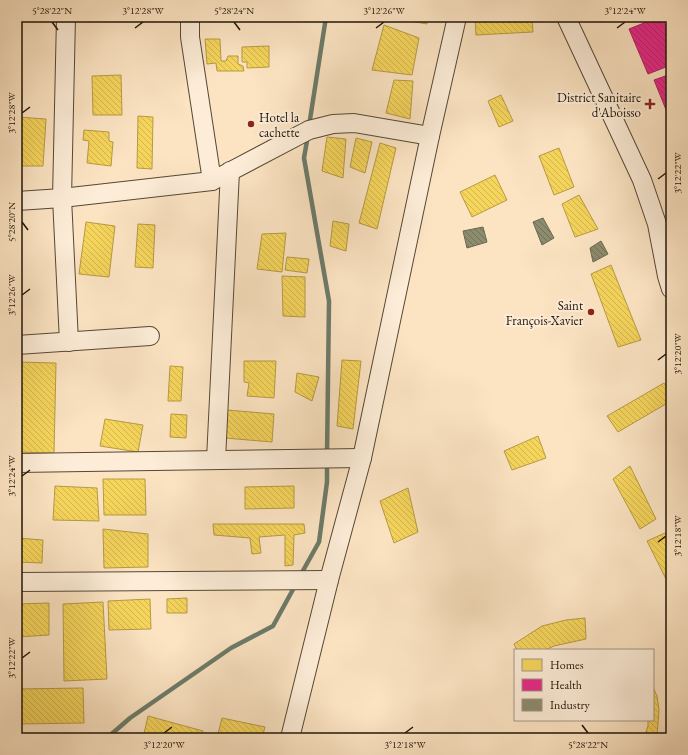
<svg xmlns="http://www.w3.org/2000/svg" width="688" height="755" font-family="'EB Garamond',serif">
<defs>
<pattern id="homes-back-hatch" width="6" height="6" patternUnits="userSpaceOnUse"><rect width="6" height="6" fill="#f6d55c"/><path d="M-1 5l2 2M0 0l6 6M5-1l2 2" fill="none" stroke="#d2b64e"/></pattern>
<pattern id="health-back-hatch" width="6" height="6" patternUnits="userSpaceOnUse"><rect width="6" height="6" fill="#e7298a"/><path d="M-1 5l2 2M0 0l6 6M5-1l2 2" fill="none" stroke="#bb226f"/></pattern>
<pattern id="industry-back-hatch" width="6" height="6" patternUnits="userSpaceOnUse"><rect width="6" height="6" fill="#8c8c6e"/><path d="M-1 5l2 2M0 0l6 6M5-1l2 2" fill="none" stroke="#727158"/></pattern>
</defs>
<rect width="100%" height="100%" fill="#fce4c3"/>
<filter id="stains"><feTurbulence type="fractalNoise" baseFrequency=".005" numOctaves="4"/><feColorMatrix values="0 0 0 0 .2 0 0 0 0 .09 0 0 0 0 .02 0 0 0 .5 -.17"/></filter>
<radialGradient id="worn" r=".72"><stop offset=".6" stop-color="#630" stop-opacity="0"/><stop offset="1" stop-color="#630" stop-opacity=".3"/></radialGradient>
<g fill="url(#homes-back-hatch)" stroke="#b69b42">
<polygon points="405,17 428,17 427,24 404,20"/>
<polygon points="475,17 532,17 533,32 476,35"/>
<polygon points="384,25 419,38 412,75 372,70"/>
<polygon points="205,39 220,39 221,61 226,61 228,56 238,56 238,64 243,66 244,71 217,71 216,63 207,64"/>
<polygon points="269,46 269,67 247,68 247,62 242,62 242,47"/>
<polygon points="121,75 122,115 93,115 92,76"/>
<polygon points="394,80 413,81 410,119 386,113"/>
<polygon points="501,95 513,121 499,127 488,101"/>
<polygon points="138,116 153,117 152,169 137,168"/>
<polygon points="17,117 46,119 43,166 17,166"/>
<polygon points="84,130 109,132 109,141 113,142 111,166 87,163 89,141 83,140"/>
<polygon points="327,137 346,139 343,178 322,171"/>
<polygon points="356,138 372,142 365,173 350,167"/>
<polygon points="380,143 396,148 377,229 359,223"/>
<polygon points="559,148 574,187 554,195 539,156"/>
<polygon points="495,175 507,200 472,217 460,192"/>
<polygon points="579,195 598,229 575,237 562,204"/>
<polygon points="333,221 349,224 346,251 330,246"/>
<polygon points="86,222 115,226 109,277 79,274"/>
<polygon points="138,224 155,225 153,268 135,267"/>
<polygon points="286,233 282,272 257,269 262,234"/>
<polygon points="287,257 309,259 307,273 285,270"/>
<polygon points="611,265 641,340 618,347 591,274"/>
<polygon points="282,276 305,277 305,317 283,316"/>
<polygon points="342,360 361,361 353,429 337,426"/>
<polygon points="244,361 276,361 274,398 247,396 249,383 244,382"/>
<polygon points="17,362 56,363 54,453 17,452"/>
<polygon points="170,366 183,367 181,401 168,401"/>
<polygon points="297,373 319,377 312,401 295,392"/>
<polygon points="664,383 671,395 671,401 618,432 607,416"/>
<polygon points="227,410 274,414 272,442 225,438"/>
<polygon points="171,414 187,415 186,438 170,437"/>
<polygon points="105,419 143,425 138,452 100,446"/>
<polygon points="538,436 546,458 512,470 504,451"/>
<polygon points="630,466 656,519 640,529 613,479"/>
<polygon points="103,479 145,479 146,515 104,515"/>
<polygon points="55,486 97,488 99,521 53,520"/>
<polygon points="294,486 294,508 245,509 245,487"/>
<polygon points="408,488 418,532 394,543 380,501"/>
<polygon points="213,524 304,524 305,533 294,535 293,565 285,566 285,535 259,537 261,553 252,554 250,538 214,535"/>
<polygon points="103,529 148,534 148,567 104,568"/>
<polygon points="665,533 671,545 671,589 647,541"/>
<polygon points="17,538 43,540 42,563 17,562"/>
<polygon points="187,598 187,613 167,613 167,599"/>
<polygon points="150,599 151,629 109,630 108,601"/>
<polygon points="103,602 107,679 64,681 63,604"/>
<polygon points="49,603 49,635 17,637 17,604"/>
<polygon points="585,618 586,639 554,646 545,650 517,650 514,644 542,626 566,620"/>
<polygon points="653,687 657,696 659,710 657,737 656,738 644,738 648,726 648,720 653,720"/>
<polygon points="83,688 84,723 17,724 17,689"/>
<polygon points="148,716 203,731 201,738 143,738"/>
<polygon points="222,718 265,727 262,738 217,738"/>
<polygon points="68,733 68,738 17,738 17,736"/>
</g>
<g fill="url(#health-back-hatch)" stroke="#ab2362">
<polygon points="659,17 662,17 671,38 671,65 648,74 629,29"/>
<polygon points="671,74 671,122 654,80"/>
</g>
<g fill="url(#industry-back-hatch)" stroke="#6b684f">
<polygon points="543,218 554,238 542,245 533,222"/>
<polygon points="483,227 487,242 467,248 463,231"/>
<polygon points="601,241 608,254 593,262 590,248"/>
</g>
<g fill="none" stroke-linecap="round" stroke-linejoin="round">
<g stroke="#6c7b6a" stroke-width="4.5">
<polyline points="309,126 326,17"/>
<polyline points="308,135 304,158 329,301 327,456"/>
<polyline points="300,576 319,542 327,482 327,463"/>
<polyline points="107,738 130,718 231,648 273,626 296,584"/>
</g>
<defs>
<g id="street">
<polyline points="66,17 62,198 69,342"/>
<polyline points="190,17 190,37 212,181"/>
<polyline points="566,17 642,180 657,224 667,276 671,289"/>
<polyline points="17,201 62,198 212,181 309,130 333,124 354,123 430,136"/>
<polyline points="17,345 150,336"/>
<polyline points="216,460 230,171"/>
<polyline points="17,463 362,458"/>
<polyline points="17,582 329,580"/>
<polyline points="290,738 329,580 362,458 430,136 457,17"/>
</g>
</defs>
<use href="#street" stroke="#564835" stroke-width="20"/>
<use href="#street" stroke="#fdedd8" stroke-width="18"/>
</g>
<path fill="none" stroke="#1f1406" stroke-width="1.5" d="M52 22 58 30M234 22 240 30M135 28 143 22M376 28 384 22M617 28 625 22M22 113 30 107M658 179 666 173M22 222 28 230M22 295 30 289M658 360 666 354M22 476 30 470M658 542 666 536M22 658 30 652M582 725 588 733M164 733 172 727M405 733 413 727"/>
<g fill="#8f2418" stroke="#fdedd8" stroke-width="1.5">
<path d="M648 98h4v4h4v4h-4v4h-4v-4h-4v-4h4z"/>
<circle cx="251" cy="124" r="4"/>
<circle cx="591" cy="312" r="4"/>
</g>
<g text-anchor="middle" stroke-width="4" stroke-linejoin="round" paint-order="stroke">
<g font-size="13" fill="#1f1406" stroke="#fdedd8" text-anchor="end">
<text x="641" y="102">District Sanitaire<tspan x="641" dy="15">d'Aboisso</tspan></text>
<text x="259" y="122" text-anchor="start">Hotel la<tspan x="259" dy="15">cachette</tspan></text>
<text x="583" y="310">Saint<tspan x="583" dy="15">François-Xavier</tspan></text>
</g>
</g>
<rect width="688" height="755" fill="none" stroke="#fce4c3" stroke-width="44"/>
<rect x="514" y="649" width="140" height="72" fill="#fdedd8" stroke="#a49684"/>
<rect x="522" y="659" width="20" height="12" fill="#f6d55c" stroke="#a49684"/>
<text x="550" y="669" font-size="12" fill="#1f1406">Homes</text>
<rect x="522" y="679" width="20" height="12" fill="#e7298a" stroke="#a49684"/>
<text x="550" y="689" font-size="12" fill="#1f1406">Health</text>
<rect x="522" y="699" width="20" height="12" fill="#8c8c6e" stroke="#a49684"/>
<text x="550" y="709" font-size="12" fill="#1f1406">Industry</text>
<rect x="22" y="22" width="644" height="711" fill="none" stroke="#1f1406" stroke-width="1.5"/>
<g font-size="10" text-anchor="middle" fill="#1f1406">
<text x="52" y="14">5°28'22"N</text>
<text x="143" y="14">3°12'28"W</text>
<text x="234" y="14">5°28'24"N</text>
<text x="384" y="14">3°12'26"W</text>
<text x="625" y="14">3°12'24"W</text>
<text transform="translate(11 113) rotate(-90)" y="4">3°12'28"W</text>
<text transform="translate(677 173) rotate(-90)" y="4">3°12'22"W</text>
<text transform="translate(11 222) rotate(-90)" y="4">5°28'20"N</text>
<text transform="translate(11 295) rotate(-90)" y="4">3°12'26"W</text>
<text transform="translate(677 354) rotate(-90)" y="4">3°12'20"W</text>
<text transform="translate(11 476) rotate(-90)" y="4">3°12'24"W</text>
<text transform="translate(677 536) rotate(-90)" y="4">3°12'18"W</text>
<text transform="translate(11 658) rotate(-90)" y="4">3°12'22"W</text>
<text x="164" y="748">3°12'20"W</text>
<text x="405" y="748">3°12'18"W</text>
<text x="588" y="748">5°28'22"N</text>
</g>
<rect width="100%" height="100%" filter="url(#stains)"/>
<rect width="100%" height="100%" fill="url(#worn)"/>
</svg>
